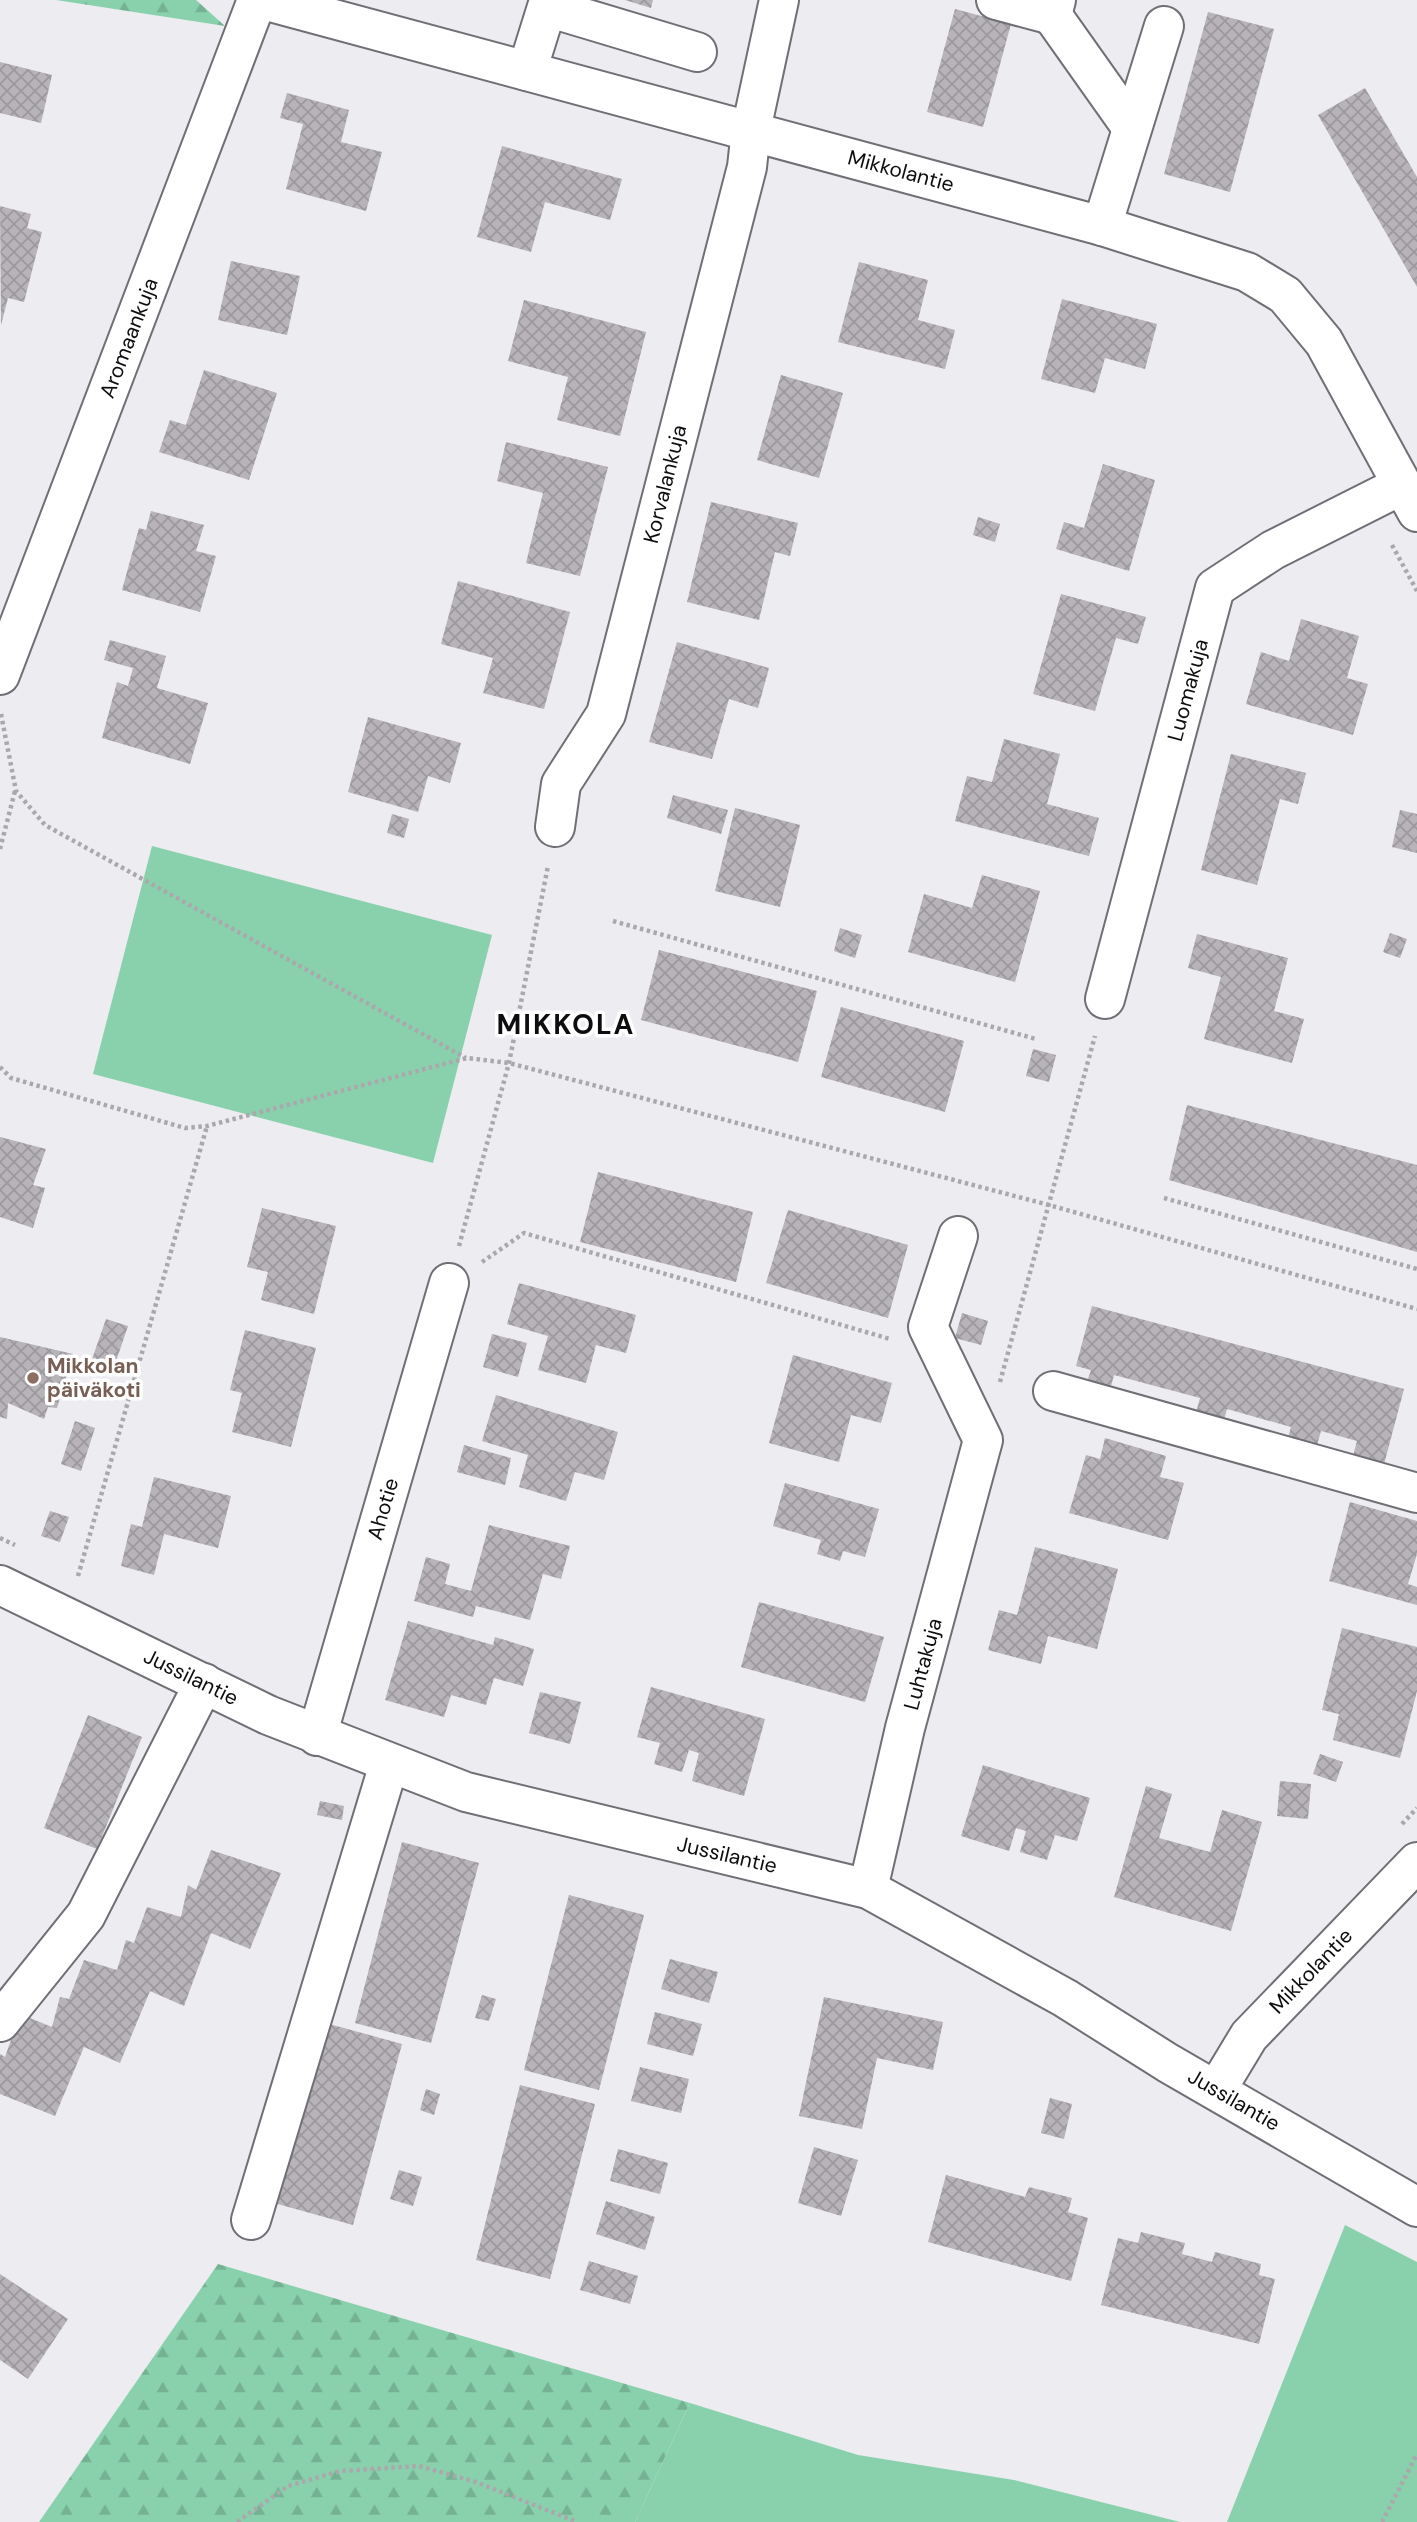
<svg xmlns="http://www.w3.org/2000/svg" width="1417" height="2522" font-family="'DM Sans',sans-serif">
<defs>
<pattern id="forest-firs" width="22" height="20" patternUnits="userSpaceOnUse" patternTransform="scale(1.75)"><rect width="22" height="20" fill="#89d1ac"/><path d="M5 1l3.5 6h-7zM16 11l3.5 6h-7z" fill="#75b293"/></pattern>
<pattern id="building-cross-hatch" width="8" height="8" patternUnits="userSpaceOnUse" patternTransform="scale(1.75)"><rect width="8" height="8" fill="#b7b3b8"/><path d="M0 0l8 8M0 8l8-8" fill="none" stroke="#9c999d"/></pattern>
</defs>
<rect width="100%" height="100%" fill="#ececf1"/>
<g fill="#89d1ac">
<polygon points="152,846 492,935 433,1163 93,1074"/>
<polygon points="1345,2225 1417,2262 1417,2522 1227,2522"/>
<polygon points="690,2403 858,2455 1014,2480 1180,2522 635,2522"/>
</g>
<g fill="url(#forest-firs)">
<polygon points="56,0 196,0 225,26"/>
<polygon points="218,2264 690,2403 635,2522 39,2522"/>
</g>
<g fill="url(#building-cross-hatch)">
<polygon points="625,0 653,0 651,8"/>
<polygon points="955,9 1011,24 983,127 927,112"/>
<polygon points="1208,12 1274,29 1230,192 1164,174"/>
<polygon points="0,62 52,75 41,123 0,113"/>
<polygon points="1365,88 1417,177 1417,287 1318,115"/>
<polygon points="287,93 349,110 341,142 382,152 366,211 286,189 303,124 280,118"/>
<polygon points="502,146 622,179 610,220 545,202 531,252 477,237"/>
<polygon points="0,206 31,214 27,228 42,232 24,302 8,298 1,325"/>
<polygon points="231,261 300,276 287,335 218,320"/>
<polygon points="859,262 928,280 918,320 955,330 945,369 838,342"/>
<polygon points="1062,299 1157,324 1145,369 1105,358 1095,393 1041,379"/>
<polygon points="524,300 646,332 620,436 557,420 568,377 508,361"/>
<polygon points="204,370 277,393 249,480 159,452 170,420 186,425"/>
<polygon points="781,375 843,393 819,478 757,460"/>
<polygon points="506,442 608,467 580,576 526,563 543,493 497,481"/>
<polygon points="1103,464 1155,480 1129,571 1056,549 1064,522 1084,528"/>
<polygon points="711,502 798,523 790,556 775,552 759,620 687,602"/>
<polygon points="151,511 204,525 196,551 216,556 200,612 122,590 139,528 146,530"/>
<polygon points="978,517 1000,524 995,542 973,535"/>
<polygon points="458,581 570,612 544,709 483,693 493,658 441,644"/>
<polygon points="1061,594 1146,617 1138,644 1116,638 1095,711 1033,694"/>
<polygon points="1301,619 1359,636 1347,678 1368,684 1353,735 1246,704 1261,652 1289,661"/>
<polygon points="110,640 166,656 157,688 208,703 190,764 102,738 117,682 128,686 133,668 104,660"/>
<polygon points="677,642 769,668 758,708 729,699 712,759 649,742"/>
<polygon points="368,717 461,743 450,783 428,776 418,812 348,792"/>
<polygon points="1004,739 1060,754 1047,804 1099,818 1089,856 955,821 967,776 992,782"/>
<polygon points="1231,754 1306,773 1298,804 1280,799 1257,885 1201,870"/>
<polygon points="673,795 728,810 721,834 667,818"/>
<polygon points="735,808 800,825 780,907 715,891"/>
<polygon points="1400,810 1417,814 1417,853 1392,847"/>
<polygon points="392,814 409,819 404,838 387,833"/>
<polygon points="982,875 1040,891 1015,982 908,952 924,894 972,908"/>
<polygon points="840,928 862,935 855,958 834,951"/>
<polygon points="1390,933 1407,939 1400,958 1383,952"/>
<polygon points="1197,934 1288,958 1274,1011 1304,1019 1292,1063 1204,1039 1221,977 1188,968"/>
<polygon points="659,950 817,991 798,1062 641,1020"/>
<polygon points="841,1007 964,1041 945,1112 821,1077"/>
<polygon points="1033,1049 1056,1055 1049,1082 1026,1076"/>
<polygon points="1187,1105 1417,1165 1417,1252 1169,1180"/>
<polygon points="0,1137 46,1149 33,1185 45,1188 33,1228 0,1217"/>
<polygon points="598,1172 753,1212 736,1282 580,1242"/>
<polygon points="262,1208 336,1226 314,1314 261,1300 268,1272 247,1267"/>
<polygon points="788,1210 908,1245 888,1318 766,1283"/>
<polygon points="519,1283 636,1315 626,1353 596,1345 586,1383 538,1370 548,1336 507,1324"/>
<polygon points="1092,1306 1404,1389 1383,1468 1352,1460 1357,1441 1321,1431 1315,1452 1286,1445 1291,1427 1227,1409 1222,1427 1194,1420 1200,1398 1114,1375 1109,1394 1085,1388 1091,1370 1076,1366"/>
<polygon points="962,1313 988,1321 981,1345 955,1338"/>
<polygon points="106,1319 128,1326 113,1370 91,1362"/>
<polygon points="245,1330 316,1348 291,1447 232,1432 242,1393 230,1390"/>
<polygon points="492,1334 527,1343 518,1377 483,1367"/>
<polygon points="0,1337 73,1354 57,1408 48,1407 44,1419 8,1403 7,1419 0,1417"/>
<polygon points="793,1355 892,1383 881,1423 851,1415 839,1462 769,1443"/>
<polygon points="496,1395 618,1432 604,1480 575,1472 566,1501 519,1487 528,1455 482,1441"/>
<polygon points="75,1421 95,1428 81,1471 61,1464"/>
<polygon points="1105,1438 1166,1456 1160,1477 1184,1483 1168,1540 1069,1513 1086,1455 1100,1459"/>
<polygon points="464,1445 511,1458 505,1485 457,1472"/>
<polygon points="154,1477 231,1496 218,1548 164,1534 154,1575 121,1566 131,1524 142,1527"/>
<polygon points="785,1483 879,1509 865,1557 843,1551 840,1561 817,1554 821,1540 773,1526"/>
<polygon points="1350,1502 1417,1521 1417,1554 1408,1584 1417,1587 1417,1605 1329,1581"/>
<polygon points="50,1511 69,1517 60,1542 41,1536"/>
<polygon points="489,1525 570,1546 561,1579 543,1574 530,1620 476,1606 473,1617 414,1601 426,1557 450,1564 445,1584 471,1591"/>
<polygon points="1035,1547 1118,1569 1097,1649 1048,1636 1041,1664 988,1650 999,1610 1017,1615"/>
<polygon points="759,1602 884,1637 865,1702 741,1667"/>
<polygon points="408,1621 493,1645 495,1637 534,1649 523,1686 494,1678 486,1705 451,1695 444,1717 385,1700"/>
<polygon points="1342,1628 1417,1647 1417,1691 1400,1758 1333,1740 1339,1714 1322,1710"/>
<polygon points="651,1687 765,1719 744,1796 692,1781 699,1753 689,1750 682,1772 654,1764 660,1743 637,1737"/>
<polygon points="540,1692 581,1702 570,1744 529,1733"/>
<polygon points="88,1715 142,1737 97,1849 44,1828"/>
<polygon points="1320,1754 1343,1762 1336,1782 1313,1774"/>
<polygon points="983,1765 1090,1798 1077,1841 1055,1835 1047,1860 1020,1852 1026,1831 1016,1828 1009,1851 961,1836"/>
<polygon points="1280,1781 1311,1784 1308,1819 1277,1816"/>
<polygon points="1146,1786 1172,1794 1159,1838 1210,1852 1222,1810 1262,1822 1231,1931 1114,1897"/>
<polygon points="320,1801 344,1806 342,1820 317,1815"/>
<polygon points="402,1842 479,1863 431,2043 355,2023"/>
<polygon points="211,1850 281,1873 250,1949 211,1933 184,2006 150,1991 120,2063 84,2047 55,2116 0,2094 0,2054 5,2057 20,2014 52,2027 60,1997 69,1999 84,1960 117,1970 126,1940 134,1943 147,1907 181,1917 188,1885 196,1890"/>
<polygon points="569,1895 644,1915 599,2090 524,2070"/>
<polygon points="670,1959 718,1972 709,2003 661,1989"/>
<polygon points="482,1995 496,1999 489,2021 475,2018"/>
<polygon points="824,1997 943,2022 933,2070 877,2058 862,2129 799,2116"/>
<polygon points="655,2012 702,2024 693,2056 647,2044"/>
<polygon points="322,2022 402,2044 353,2225 274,2203"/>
<polygon points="640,2067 689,2079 681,2113 631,2101"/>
<polygon points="520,2085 595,2104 550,2279 476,2260"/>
<polygon points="426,2089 440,2094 434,2115 420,2110"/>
<polygon points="1050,2098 1072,2104 1064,2139 1041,2133"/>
<polygon points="814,2147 858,2160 841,2216 798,2203"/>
<polygon points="618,2149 668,2163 660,2194 610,2181"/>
<polygon points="399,2170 422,2177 413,2206 390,2199"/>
<polygon points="946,2175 1025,2197 1029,2187 1072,2198 1068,2212 1088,2218 1071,2281 928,2242"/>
<polygon points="606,2201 655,2217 645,2250 596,2234"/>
<polygon points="1141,2232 1185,2243 1182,2254 1212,2262 1215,2252 1261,2264 1259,2275 1275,2279 1259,2344 1101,2305 1118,2238 1138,2243"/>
<polygon points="589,2261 638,2276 630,2304 580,2290"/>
<polygon points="0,2274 68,2319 28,2379 0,2360"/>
</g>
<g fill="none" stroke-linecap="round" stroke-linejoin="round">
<defs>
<g id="minor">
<polyline points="263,0 1102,226 1247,272 1285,295 1324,342 1417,512"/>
<polyline points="996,0 1052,15 1056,0"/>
<polyline points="1052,15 1132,128"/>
<polyline points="527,71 547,7 697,52"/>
<polyline points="1102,226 1164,26"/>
<polyline points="0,675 257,0"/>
<polyline points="555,827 561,784 606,714 747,167 751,130 779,0"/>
<polyline points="1105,999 1215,588 1273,550 1402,485"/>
<polyline points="1053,1391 1417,1493"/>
<polyline points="0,1585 268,1715 466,1792 868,1889 1065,1998 1168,2063 1417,2207"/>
<polyline points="317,1736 449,1283"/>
<polyline points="868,1889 905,1728 983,1440 928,1327 958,1236"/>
<polyline points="0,2022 86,1915 204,1683"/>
<polyline points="1217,2089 1249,2036 1417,1862"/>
<polyline points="251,2220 389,1764"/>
</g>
</defs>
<use href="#minor" stroke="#6f6f75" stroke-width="42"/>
<g stroke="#a9a9ad" stroke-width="4.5" stroke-dasharray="3.5 3.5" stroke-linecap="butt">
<polyline points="1392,545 1417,591"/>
<polyline points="1,714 16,791 45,825 466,1058"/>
<polyline points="0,849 15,791"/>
<polyline points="613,921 1036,1039"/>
<polyline points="0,1067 11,1078 185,1128 207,1126 467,1058 509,1063 1049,1205 1417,1309"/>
<polyline points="1164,1198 1417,1269"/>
<polyline points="459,1246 509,1063 548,866"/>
<polyline points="482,1262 524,1233 890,1339"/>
<polyline points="1000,1382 1095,1036"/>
<polyline points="0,1538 15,1545"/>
<polyline points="78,1576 207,1126"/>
<polyline points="1402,1824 1417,1808"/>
<polyline points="237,2522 288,2486 340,2471 419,2466 476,2482 577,2522"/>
<polyline points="1382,2522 1417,2454"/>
</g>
<use href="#minor" stroke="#fff" stroke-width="38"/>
</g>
<circle fill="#8d6e63" stroke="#fff" stroke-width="2.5" cx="33" cy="1378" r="7"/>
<g text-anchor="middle" stroke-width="7" stroke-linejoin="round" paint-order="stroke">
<g font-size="21" fill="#0d0d0f" stroke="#fff">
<text transform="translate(901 171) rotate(15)" y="7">Mikkolantie</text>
<text transform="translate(129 338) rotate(-69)" y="7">Aromaankuja</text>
<text transform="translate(665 484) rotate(-76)" y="7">Korvalankuja</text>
<text transform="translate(1188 690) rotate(-75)" y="7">Luomakuja</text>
<text transform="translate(383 1509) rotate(-74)" y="7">Ahotie</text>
<text transform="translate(923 1664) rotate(-75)" y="7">Luhtakuja</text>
<text transform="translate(191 1677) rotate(26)" y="7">Jussilantie</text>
<text transform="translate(727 1855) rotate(13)" y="7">Jussilantie</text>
<text transform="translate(1311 1971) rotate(-46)" y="7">Mikkolantie</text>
<text transform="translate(1234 2100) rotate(30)" y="7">Jussilantie</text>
</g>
<g font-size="21" font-weight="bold" fill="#785e54" stroke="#fff" text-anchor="start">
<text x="47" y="1373">Mikkolan<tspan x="47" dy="24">päiväkoti</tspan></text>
</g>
<g font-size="28" font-weight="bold" letter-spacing="2" fill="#0d0d0f" stroke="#fff">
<text x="566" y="1034">MIKKOLA</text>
</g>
</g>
</svg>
